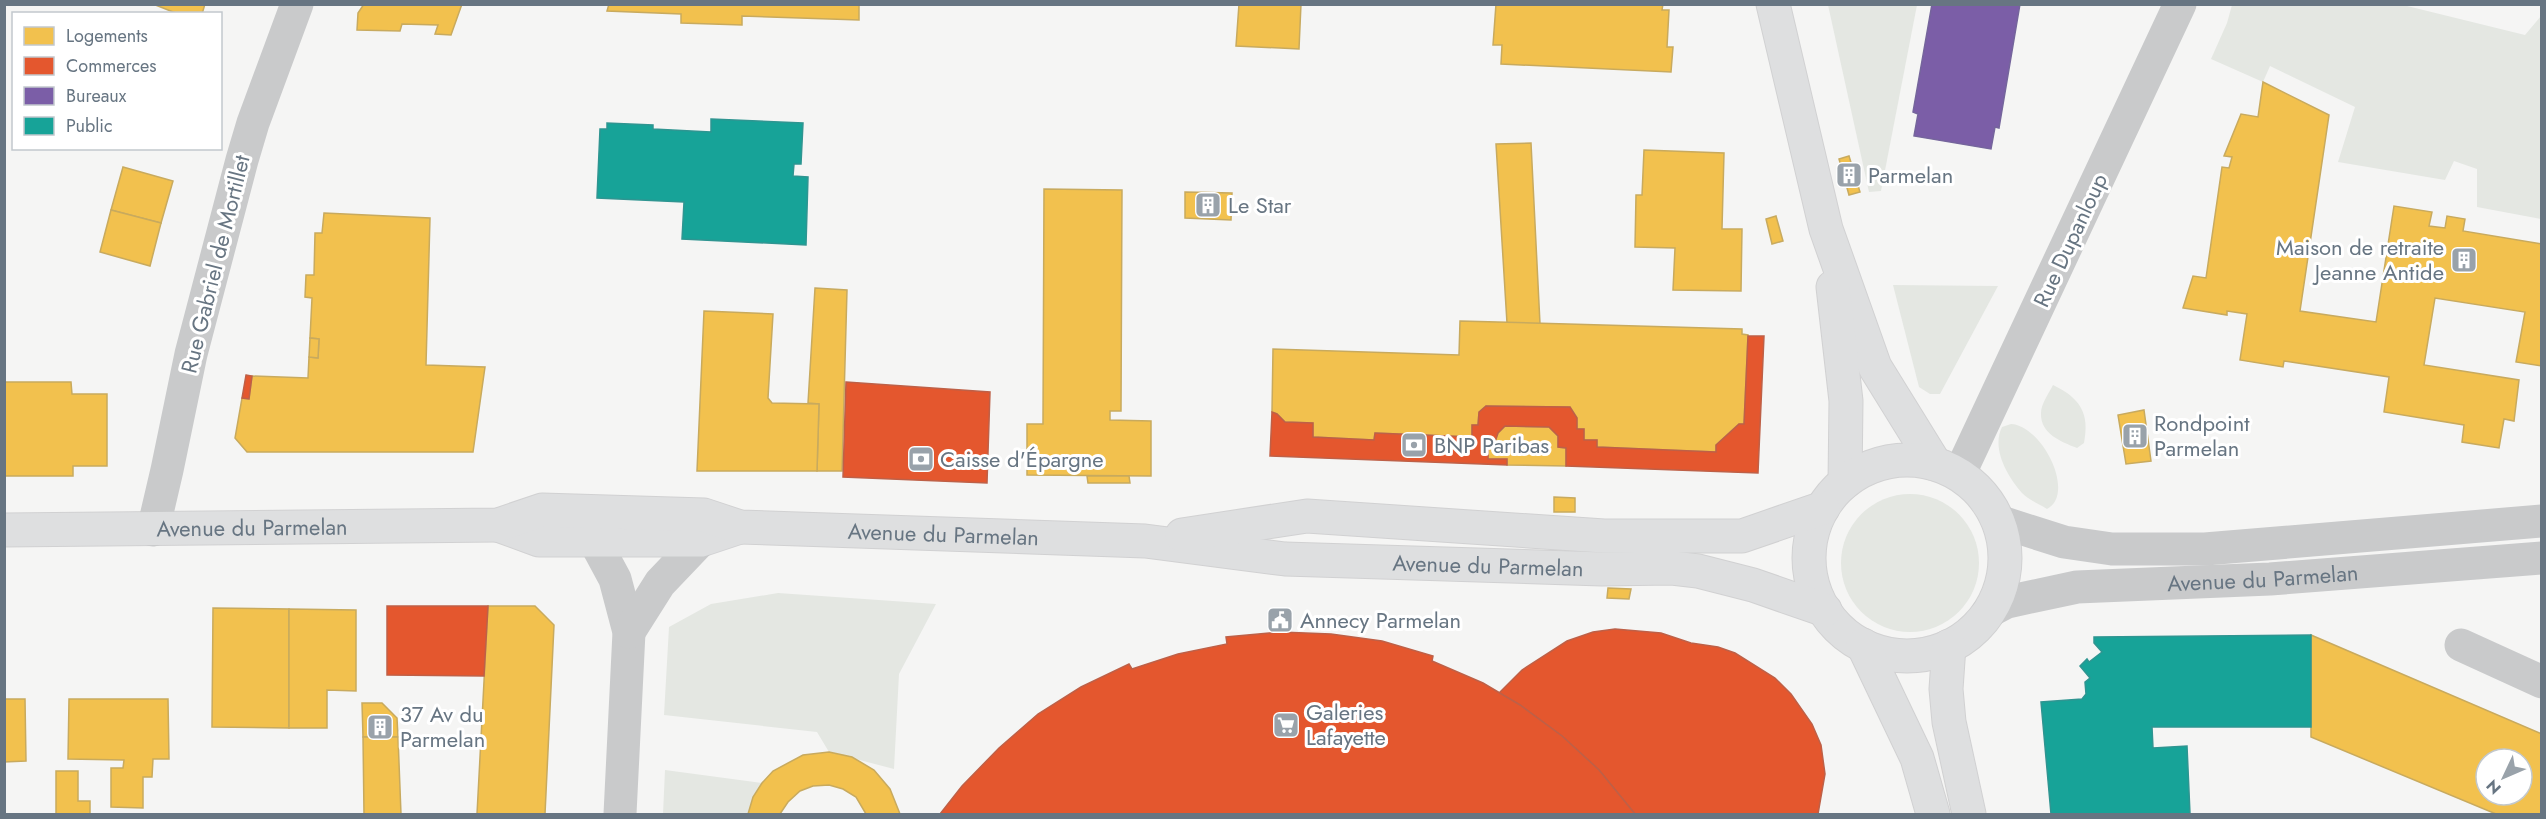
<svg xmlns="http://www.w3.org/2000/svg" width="2546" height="819" font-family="Jost,sans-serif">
<rect width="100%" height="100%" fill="#f5f5f4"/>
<g fill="#e4e7e2">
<polygon points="1828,5 1917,5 1881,191 1869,192"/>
<polygon points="2232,5 2403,5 2525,35 2541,16 2541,219 2477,207 2477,169 2454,161 2445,180 2338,162 2355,107 2270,66 2263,82 2211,59 2227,23"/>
<polygon points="1893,285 1998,286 1940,394 1930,394 1919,387"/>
<path d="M2053 385C2080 398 2090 413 2084 443L2077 448C2062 442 2040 434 2041 413 2041 404 2049 393 2053 385Z"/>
<path d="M2011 424C2043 426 2076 494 2047 509 2039 504 2029 500 2022 493 2008 477 1991 449 2002 427Z"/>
<circle cx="1910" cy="563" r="69"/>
<polygon points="778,593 936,604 899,674 894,769 829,752 817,732 664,715 669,627 711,604"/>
<polygon points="665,770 762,783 753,797 748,814 663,814"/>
</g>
<g fill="#f2c14e" stroke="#c8aa5e" stroke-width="1.5" fill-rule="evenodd">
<polygon points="153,4 205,4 202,14 178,14"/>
<polygon points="364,4 462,4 451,35 435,34 438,25 402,24 400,31 357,30 358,13"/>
<polygon points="609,4 859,4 859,20 742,16 742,25 681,23 681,14 607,11"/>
<polygon points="1239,4 1301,4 1299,49 1236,46"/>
<polygon points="1496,4 1663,4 1662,10 1669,10 1667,47 1673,47 1671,72 1501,64 1502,45 1493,45"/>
<polygon points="2263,82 2329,115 2300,311 2376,322 2394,206 2432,212 2429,226 2445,228 2447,216 2465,219 2463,231 2542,244 2542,366 2516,362 2525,312 2435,298 2424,365 2519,380 2514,421 2504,419 2499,448 2462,442 2464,425 2384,412 2389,377 2284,361 2283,367 2240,360 2247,314 2227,311 2227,315 2183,308 2193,276 2206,278 2222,167 2229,168 2232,157 2224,156 2241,114 2258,117"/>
<polygon points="1531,143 1540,324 1507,323 1496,144"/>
<polygon points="1644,150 1724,153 1722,229 1742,229 1741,291 1673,290 1675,248 1635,247 1636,195 1642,195"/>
<polygon points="1849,156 1860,192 1849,195 1839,159"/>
<polygon points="123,167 173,181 161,223 111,210"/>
<polygon points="1044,189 1122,190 1121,411 1110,411 1110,420 1151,421 1151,476 1027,475 1027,424 1043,424"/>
<polygon points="1185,192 1232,193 1231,220 1185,218"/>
<polygon points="111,210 161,223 150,266 100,252"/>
<polygon points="324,213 430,218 426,365 485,367 473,452 247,452 235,438 242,398 249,399 252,376 308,378 309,357 318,358 319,339 310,338 312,298 305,297 306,275 314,275 315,233 322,233"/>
<polygon points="1776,216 1783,241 1772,244 1766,219"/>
<polygon points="815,288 847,290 842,471 817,471 819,404 808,403"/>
<polygon points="704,311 773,314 768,398 772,403 819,404 817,471 697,471"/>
<polygon points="1460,321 1742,329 1742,334 1748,335 1744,424 1739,424 1716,445 1716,452 1597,447 1597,440 1584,440 1584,429 1577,429 1577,418 1570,407 1486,406 1479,412 1478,425 1472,425 1472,437 1375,433 1374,440 1313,437 1313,423 1285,422 1277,414 1272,412 1273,349 1459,355"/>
<polygon points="310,338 319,339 318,358 309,357"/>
<polygon points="4,382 71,382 72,394 107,394 107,466 73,466 73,476 4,476"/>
<polygon points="2144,410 2151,461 2126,464 2118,415"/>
<polygon points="1505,426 1549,427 1558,436 1558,447 1566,448 1566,466 1507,465 1507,459 1488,459 1488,444 1494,445 1498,433"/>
<polygon points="1087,476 1129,476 1130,483 1088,483"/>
<polygon points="1554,497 1575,498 1575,512 1554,512"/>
<polygon points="1608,588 1631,589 1629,599 1607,598"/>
<polygon points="488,606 535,606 554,625 545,814 477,814"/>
<polygon points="213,608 289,609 289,728 212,727"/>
<polygon points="289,609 356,610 356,691 327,690 327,728 289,728"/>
<path d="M2311 635 2542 734V814H2496L2311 737ZM2486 759H2522V795H2486Z"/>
<polygon points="4,699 25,699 26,761 4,762"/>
<polygon points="69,699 168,699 169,759 153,759 152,777 143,777 143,808 111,807 111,768 123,768 124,760 68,759"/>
<polygon points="362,703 382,703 397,718 398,737 363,737"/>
<polygon points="363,737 398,737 401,814 364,814"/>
<polygon points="829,752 852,757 874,770 890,789 900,814 866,814 856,797 843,789 829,785 813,786 800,791 788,802 780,814 748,814 753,797 762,783 773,771 803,755"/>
<polygon points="56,771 78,771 78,801 90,801 90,814 56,814"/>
</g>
<g fill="#e4572e" stroke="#be6047" stroke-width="1.5">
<polygon points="1748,336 1764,336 1758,473 1566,466 1566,448 1558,447 1558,436 1549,427 1505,426 1498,433 1494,445 1488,444 1488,459 1507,459 1507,465 1270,456 1272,412 1277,414 1285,422 1313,423 1313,437 1374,440 1375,433 1472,437 1472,425 1478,425 1479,412 1486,406 1570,407 1577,418 1577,429 1584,429 1584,440 1597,440 1597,447 1716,452 1716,445 1739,424 1744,424"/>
<polygon points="246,375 252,376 249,399 242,398"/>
<polygon points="846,382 990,392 987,483 843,477"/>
<polygon points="387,606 488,606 484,676 387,675"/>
<polygon points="1615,629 1661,633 1691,643 1718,647 1735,653 1775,678 1791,694 1812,724 1821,745 1825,774 1818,814 1635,814 1599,770 1562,736 1520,705 1499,693 1522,670 1567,641 1593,632"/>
<polygon points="1280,632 1331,634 1382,641 1433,656 1432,661 1483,683 1520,705 1562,736 1599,770 1635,814 940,814 962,786 999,748 1038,714 1081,687 1129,664 1132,669 1178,654 1227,644 1226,637"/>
</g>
<polygon fill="#7b5ea7" stroke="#75659c" stroke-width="1.5" points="1932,4 2020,4 1999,128 1995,127 1991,149 1914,136 1918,114 1913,112"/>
<g fill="#17a398" stroke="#2f9591" stroke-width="1.5">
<polygon points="711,119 803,123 801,164 794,164 793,176 808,177 806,245 682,239 684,202 597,198 600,129 607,129 607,123 653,125 653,129 711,132"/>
<polygon points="2311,635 2311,727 2152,727 2153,748 2187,746 2190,814 2051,814 2041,702 2082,699 2086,694 2085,682 2090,678 2080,666 2087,659 2089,662 2102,652 2094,643 2094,637"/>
</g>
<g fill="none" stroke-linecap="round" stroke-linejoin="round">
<defs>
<g id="major">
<polyline points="1773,4 1826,229 1875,367 1935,464"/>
<polyline points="1833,287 1846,401 1845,482"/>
<circle cx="1907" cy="558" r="98"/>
<polyline points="498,525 539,540 701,540 740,527"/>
<path id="s2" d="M4 530 498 525 542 510 704 515 740 527 1145 541 1285 559 1602 569 1672 568 1698 571 1753 585 1825 610"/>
<polyline points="1182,535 1307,516 1604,536 1742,536 1823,508"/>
<polyline points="1863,645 1917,758 1933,814"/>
<polyline points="1949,646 1946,689 1949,722 1969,814"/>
</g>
</defs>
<use href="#major" stroke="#d1d1d2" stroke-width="35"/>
<g stroke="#c9cacb" stroke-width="33">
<polyline points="1959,475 2180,4"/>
<polyline points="1998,521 2064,542 2112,549 2205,549 2542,521"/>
<polyline points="153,530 167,470 191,354 242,160 253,123 297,4"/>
<polyline points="594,540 615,579 629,632 620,814"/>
<path id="s1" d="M1988 612 2007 602 2077 587 2270 579 2542 558"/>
<polyline points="629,632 660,583 701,540"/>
<polyline points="2461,645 2542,682"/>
</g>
<use href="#major" stroke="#dedfe0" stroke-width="33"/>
</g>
<defs>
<symbol id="building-square" viewBox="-11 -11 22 22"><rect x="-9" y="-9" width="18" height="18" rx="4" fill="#99a2aa" stroke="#fff"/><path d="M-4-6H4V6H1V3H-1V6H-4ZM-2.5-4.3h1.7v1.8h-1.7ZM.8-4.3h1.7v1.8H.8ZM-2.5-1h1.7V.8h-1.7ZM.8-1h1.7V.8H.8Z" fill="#fff"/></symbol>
<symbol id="bank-square" viewBox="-11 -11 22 22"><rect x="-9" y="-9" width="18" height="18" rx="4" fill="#99a2aa" stroke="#fff"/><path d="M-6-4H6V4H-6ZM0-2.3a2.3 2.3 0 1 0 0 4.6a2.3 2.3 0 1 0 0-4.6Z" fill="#fff"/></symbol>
<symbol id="civic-square" viewBox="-11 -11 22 22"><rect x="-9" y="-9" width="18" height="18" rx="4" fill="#99a2aa" stroke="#fff"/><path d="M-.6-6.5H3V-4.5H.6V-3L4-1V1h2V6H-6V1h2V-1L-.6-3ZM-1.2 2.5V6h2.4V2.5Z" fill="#fff"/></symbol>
<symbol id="supermarket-square" viewBox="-11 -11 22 22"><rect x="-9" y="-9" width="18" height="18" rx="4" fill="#99a2aa" stroke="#fff"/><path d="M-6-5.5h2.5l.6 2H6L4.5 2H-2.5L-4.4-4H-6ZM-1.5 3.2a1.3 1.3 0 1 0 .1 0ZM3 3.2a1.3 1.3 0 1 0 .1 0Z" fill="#fff"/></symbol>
</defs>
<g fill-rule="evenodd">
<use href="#building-square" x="1834" y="160" width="30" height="30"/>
<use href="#building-square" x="1193" y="190" width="30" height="30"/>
<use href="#building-square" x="2449" y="245" width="30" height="30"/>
<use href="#building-square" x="2120" y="421" width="30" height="30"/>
<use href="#bank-square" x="1399" y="430" width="30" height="30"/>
<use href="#bank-square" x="906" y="444" width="30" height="30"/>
<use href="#civic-square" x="1265" y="605" width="30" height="30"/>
<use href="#supermarket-square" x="1271" y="710" width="30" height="30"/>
<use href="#building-square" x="365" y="712" width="30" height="30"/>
</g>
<g text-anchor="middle" stroke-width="6" stroke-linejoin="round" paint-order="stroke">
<g font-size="22" fill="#677582" stroke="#fff" text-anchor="start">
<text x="1868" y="183">Parmelan</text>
<text x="1228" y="213">Le Star</text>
<text x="2444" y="255" text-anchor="end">Maison de retraite<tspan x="2444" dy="25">Jeanne Antide</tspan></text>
<text x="2154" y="431">Rondpoint<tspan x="2154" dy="25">Parmelan</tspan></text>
<text x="1434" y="453">BNP Paribas</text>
<text x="940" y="467">Caisse d'Épargne</text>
<text x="1300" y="628">Annecy Parmelan</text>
<text x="1306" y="720">Galeries<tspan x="1306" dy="25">Lafayette</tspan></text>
<text x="400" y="722">37 Av du<tspan x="400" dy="25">Parmelan</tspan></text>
</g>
<g font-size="22" fill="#677582" stroke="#fff">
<text transform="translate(2070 240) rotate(-65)" y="8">Rue Dupanloup</text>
<text transform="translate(215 264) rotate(-76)" y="8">Rue Gabriel de Mortillet</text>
<text dy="8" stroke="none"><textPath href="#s2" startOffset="248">Avenue du Parmelan</textPath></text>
<text dy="8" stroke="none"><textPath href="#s2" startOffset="944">Avenue du Parmelan</textPath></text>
<text dy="8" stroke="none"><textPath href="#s2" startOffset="1490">Avenue du Parmelan</textPath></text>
<text dy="8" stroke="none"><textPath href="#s1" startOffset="279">Avenue du Parmelan</textPath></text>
</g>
</g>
<rect width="2546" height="819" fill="none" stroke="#677582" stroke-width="12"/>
<rect x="12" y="12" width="210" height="138" fill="#ffffff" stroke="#c2c8cd" stroke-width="1.5"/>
<rect x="24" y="27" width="30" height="18" fill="#f2c14e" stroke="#c2c8cd" stroke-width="1.5"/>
<text x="66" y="42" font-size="18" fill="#677582">Logements</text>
<rect x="24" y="57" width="30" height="18" fill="#e4572e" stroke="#c2c8cd" stroke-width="1.5"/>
<text x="66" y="72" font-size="18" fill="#677582">Commerces</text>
<rect x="24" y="87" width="30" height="18" fill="#7b5ea7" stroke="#c2c8cd" stroke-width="1.5"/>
<text x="66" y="102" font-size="18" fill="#677582">Bureaux</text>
<rect x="24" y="117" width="30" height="18" fill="#17a398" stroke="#c2c8cd" stroke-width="1.5"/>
<text x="66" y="132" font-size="18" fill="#677582">Public</text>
<g transform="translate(2504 777) rotate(226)"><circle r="28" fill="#ffffff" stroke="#c2c8cd" stroke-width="1.5"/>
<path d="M0-4.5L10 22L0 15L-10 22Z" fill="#99a2aa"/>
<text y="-9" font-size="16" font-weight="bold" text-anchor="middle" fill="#677582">N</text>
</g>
</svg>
